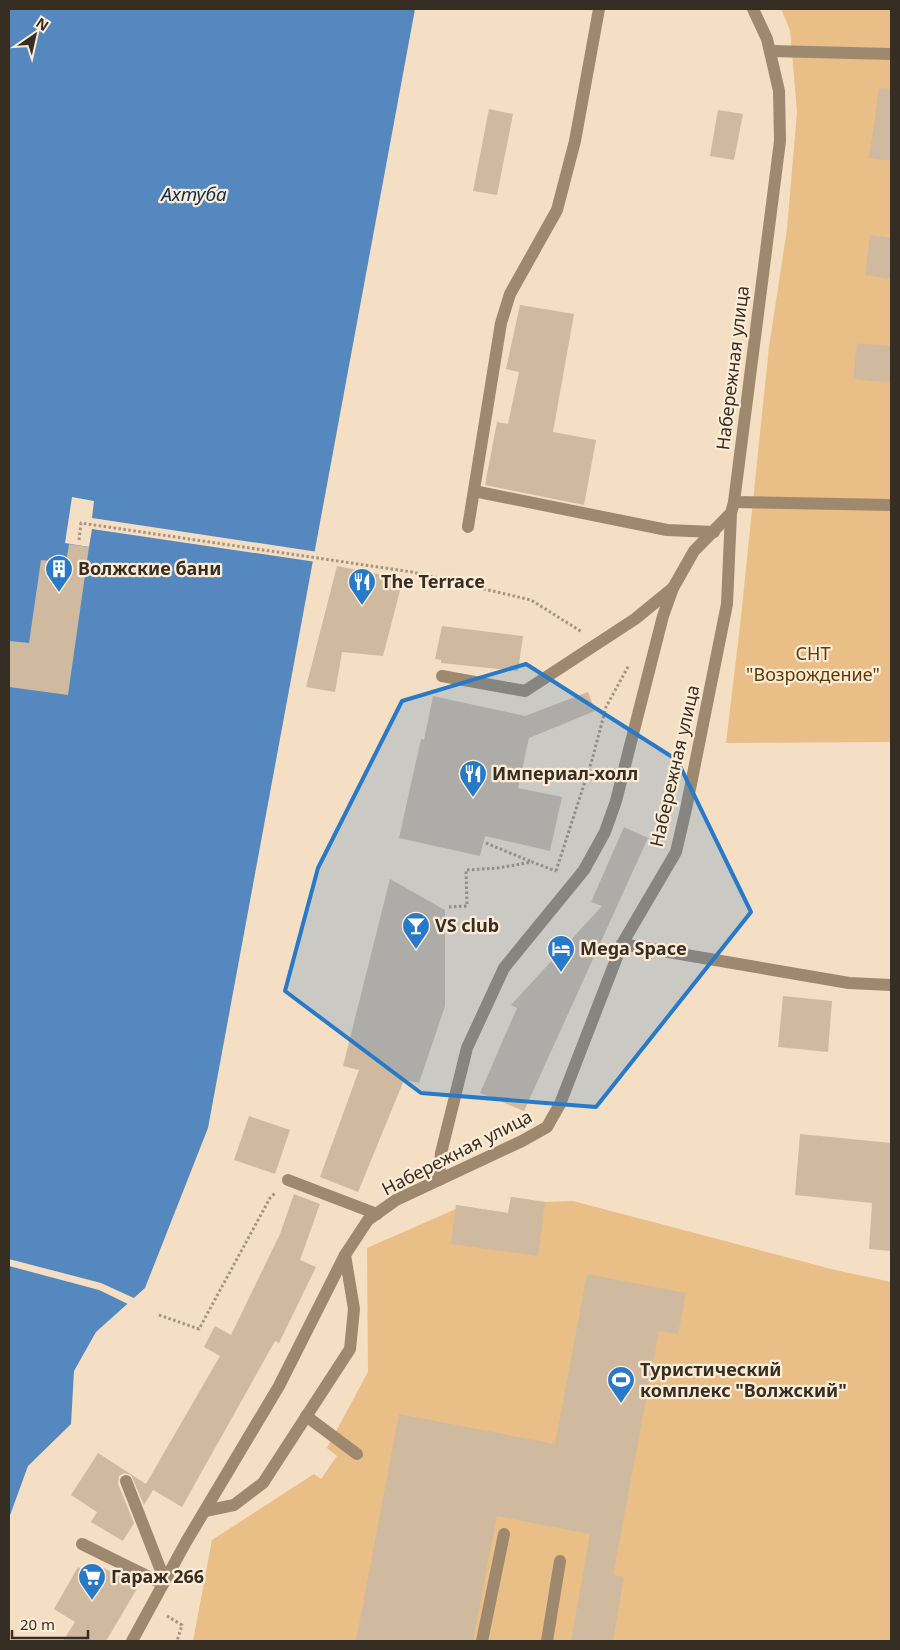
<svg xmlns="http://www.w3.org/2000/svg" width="900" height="1650" font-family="'Noto Sans',sans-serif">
<rect width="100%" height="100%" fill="#f4dec4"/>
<g fill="#eabe87">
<polygon points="781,9 891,9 891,742 726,743 740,626 769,347 787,229 797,112 790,30"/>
<polygon points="511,1197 545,1202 573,1201 831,1269 891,1282 891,1641 193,1641 212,1540 314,1474 321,1479 337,1456 327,1448 368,1372 367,1248 456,1209 456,1205 508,1213"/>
</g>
<polygon fill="#5488bf" points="9,9 415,9 208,1128 145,1288 96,1332 74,1371 71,1424 28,1466 9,1518"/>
<g fill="#f4dec4">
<polygon points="72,497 94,501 92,518 318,552 316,562 92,529 89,547 65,543"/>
<polygon points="9,1259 101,1283 136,1299 130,1305 99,1290 9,1266"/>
</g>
<g fill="#cfbaa0">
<polygon points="879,88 891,89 891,161 869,158"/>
<polygon points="489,109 513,114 497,195 473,191"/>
<polygon points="718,110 743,114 734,160 710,156"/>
<polygon points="870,235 891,238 891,279 865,275"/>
<polygon points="520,305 574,314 553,432 596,440 584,505 485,485 497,422 508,424 519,372 506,369"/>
<polygon points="857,343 891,346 891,383 853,379"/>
<polygon points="69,544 89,547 68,695 9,687 9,653 10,641 29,643 41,560 66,563"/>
<polygon points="337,566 403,579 383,656 342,652 335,692 306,687"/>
<polygon points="442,626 523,636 518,671 441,663 441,660 435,659"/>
<polygon points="588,692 595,711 529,738 518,788 562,797 550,851 485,836 480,856 399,838 421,739 424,740 433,696 525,716"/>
<polygon points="624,827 648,838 524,1111 480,1093 517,1008 511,1005 602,906 591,902"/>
<polygon points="390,879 445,910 445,1006 419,1083 404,1080 358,1192 320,1177 359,1070 343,1066"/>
<polygon points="783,996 832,1001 828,1052 778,1047"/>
<polygon points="249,1116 290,1130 275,1174 234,1160"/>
<polygon points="800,1134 891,1143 891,1251 869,1249 872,1203 795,1195"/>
<polygon points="294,1194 320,1204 300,1260 316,1267 279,1343 275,1341 182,1507 153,1490 144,1505 131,1475 124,1473 119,1476 118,1484 134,1523 123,1541 91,1522 97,1512 71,1495 98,1453 146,1484 220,1356 204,1347 215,1326 231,1335 280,1234"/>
<polygon points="511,1197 545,1202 538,1256 451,1244 456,1205 508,1213"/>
<polygon points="587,1274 686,1293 678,1334 659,1331 613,1575 624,1577 613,1641 571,1641 590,1534 497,1516 473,1641 356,1641 399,1414 555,1444"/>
<polygon points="78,1567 97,1579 104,1568 138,1587 106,1641 63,1641 75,1622 54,1609"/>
</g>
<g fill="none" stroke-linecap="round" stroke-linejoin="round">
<g stroke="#a49480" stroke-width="3" stroke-dasharray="2.5 2.5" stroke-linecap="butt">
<polyline points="79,540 81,523 412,572 531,600 582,632"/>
<polyline points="486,843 532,862"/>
<polyline points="556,871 592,760 606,707 629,665"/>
<polyline points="449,907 467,906 466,870 498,868 532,862 556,871"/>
<polyline points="159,1315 199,1329 270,1198 275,1193"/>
<polyline points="167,1616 182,1625 177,1641"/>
</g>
<g stroke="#9e896e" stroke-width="12">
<polyline points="771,51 891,54"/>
<polyline points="474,491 667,530 714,532"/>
<polyline points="734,502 891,505"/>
<polyline points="468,527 501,323 510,294 557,210 575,141 599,9"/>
<polyline points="442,676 525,691 635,619 673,588"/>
<polyline points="622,944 849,983 891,985"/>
<polyline points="288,1180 377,1214"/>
<polyline points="439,1180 441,1153 467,1048 504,968 584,870 605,832 616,801 663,616 673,588 694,551 731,513"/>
<polyline points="306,1416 357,1454"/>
<polyline points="126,1481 165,1581"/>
<polyline points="205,1511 234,1505 263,1483 350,1349 354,1309 345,1255"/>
<polyline points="82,1544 163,1584"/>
<polyline points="132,1641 186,1542 279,1386 345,1255 368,1220 396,1200 522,1141 547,1127 560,1104 622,944 676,852 686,809 727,604 731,513 734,502 780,141 779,91 767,39 753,9"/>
<polyline points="482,1641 504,1534"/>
<polyline points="547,1641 560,1561"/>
</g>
</g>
<path fill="#277ac9" fill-opacity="0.2" stroke="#277ac9" stroke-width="4" stroke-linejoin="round" d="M526 664 677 760 751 912 596 1107 421 1093 285 991 318 868 402 701Z"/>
<defs>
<symbol id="building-pin" viewBox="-11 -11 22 30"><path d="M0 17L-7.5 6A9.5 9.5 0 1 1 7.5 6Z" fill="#277ac9" stroke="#feecd7"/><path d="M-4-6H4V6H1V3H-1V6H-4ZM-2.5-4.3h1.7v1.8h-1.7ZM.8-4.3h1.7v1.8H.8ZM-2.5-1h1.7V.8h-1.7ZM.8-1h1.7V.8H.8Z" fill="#fff"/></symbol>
<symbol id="restaurant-pin" viewBox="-11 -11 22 30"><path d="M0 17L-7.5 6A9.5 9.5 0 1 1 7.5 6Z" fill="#277ac9" stroke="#feecd7"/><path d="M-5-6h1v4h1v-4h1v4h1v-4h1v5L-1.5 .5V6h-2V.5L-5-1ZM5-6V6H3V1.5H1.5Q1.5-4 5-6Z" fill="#fff"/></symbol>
<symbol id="bar-pin" viewBox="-11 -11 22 30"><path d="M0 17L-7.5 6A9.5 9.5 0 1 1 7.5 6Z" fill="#277ac9" stroke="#feecd7"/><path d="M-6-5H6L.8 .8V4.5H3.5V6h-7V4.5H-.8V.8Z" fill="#fff"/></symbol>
<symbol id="hotel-pin" viewBox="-11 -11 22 30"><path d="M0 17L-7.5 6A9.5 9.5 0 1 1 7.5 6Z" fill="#277ac9" stroke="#feecd7"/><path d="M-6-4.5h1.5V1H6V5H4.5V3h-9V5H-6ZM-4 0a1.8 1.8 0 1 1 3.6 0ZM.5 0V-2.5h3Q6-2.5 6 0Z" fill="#fff"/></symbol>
<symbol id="stadium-pin" viewBox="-11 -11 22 30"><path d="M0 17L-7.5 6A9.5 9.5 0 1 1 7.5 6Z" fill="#277ac9" stroke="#feecd7"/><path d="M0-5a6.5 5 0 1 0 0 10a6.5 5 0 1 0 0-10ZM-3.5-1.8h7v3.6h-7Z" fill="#fff"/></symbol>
<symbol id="supermarket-pin" viewBox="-11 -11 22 30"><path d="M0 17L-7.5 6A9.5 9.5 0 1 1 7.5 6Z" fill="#277ac9" stroke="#feecd7"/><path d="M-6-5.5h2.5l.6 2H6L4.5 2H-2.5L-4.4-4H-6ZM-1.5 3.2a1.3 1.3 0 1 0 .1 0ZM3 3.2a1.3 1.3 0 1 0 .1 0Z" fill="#fff"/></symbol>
</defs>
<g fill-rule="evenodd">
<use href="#building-pin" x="43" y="553" width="32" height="43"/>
<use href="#restaurant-pin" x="346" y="566" width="32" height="43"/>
<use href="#restaurant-pin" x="457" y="758" width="32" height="43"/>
<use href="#bar-pin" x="400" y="910" width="32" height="43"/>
<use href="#hotel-pin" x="545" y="933" width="32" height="43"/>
<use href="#stadium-pin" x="605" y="1364" width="32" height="43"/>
<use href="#supermarket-pin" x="76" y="1561" width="32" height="43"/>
</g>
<g text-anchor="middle" stroke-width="4.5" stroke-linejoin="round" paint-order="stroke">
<g font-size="18" fill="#362e23" stroke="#feecd7">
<text transform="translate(733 368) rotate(-83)" y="6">Набережная улица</text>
<text transform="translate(675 766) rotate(-77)" y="6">Набережная улица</text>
<text transform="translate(457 1153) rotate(-27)" y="6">Набережная улица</text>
</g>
<g font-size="18" font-weight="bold" fill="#362e23" stroke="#feecd7" text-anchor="start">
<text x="78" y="575">Волжские бани</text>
<text x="381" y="588">The Terrace</text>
<text x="492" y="780">Империал-холл</text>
<text x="435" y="932">VS club</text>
<text x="580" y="955">Mega Space</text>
<text x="640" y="1376">Туристический<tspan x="640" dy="21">комплекс "Волжский"</tspan></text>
<text x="111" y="1583">Гараж 266</text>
</g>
<g font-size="18" fill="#5b3a03" stroke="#feecd7">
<text x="813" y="660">СНТ<tspan x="813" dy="21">"Возрождение"</tspan></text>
</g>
<g font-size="19" font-style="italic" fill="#072e53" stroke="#feecd7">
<text x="194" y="201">Ахтуба</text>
</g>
</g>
<rect width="900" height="1650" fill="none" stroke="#362e23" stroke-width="20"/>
<g transform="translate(35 35) rotate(34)" stroke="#feecd7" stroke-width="4" paint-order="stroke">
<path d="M0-4L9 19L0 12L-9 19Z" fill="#362e23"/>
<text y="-8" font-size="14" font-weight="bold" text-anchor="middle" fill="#362e23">N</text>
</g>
<path d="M12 1630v8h76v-8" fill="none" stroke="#362e23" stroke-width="2.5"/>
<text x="20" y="1630" font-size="15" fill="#362e23" stroke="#feecd7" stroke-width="4" paint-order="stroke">20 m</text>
</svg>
